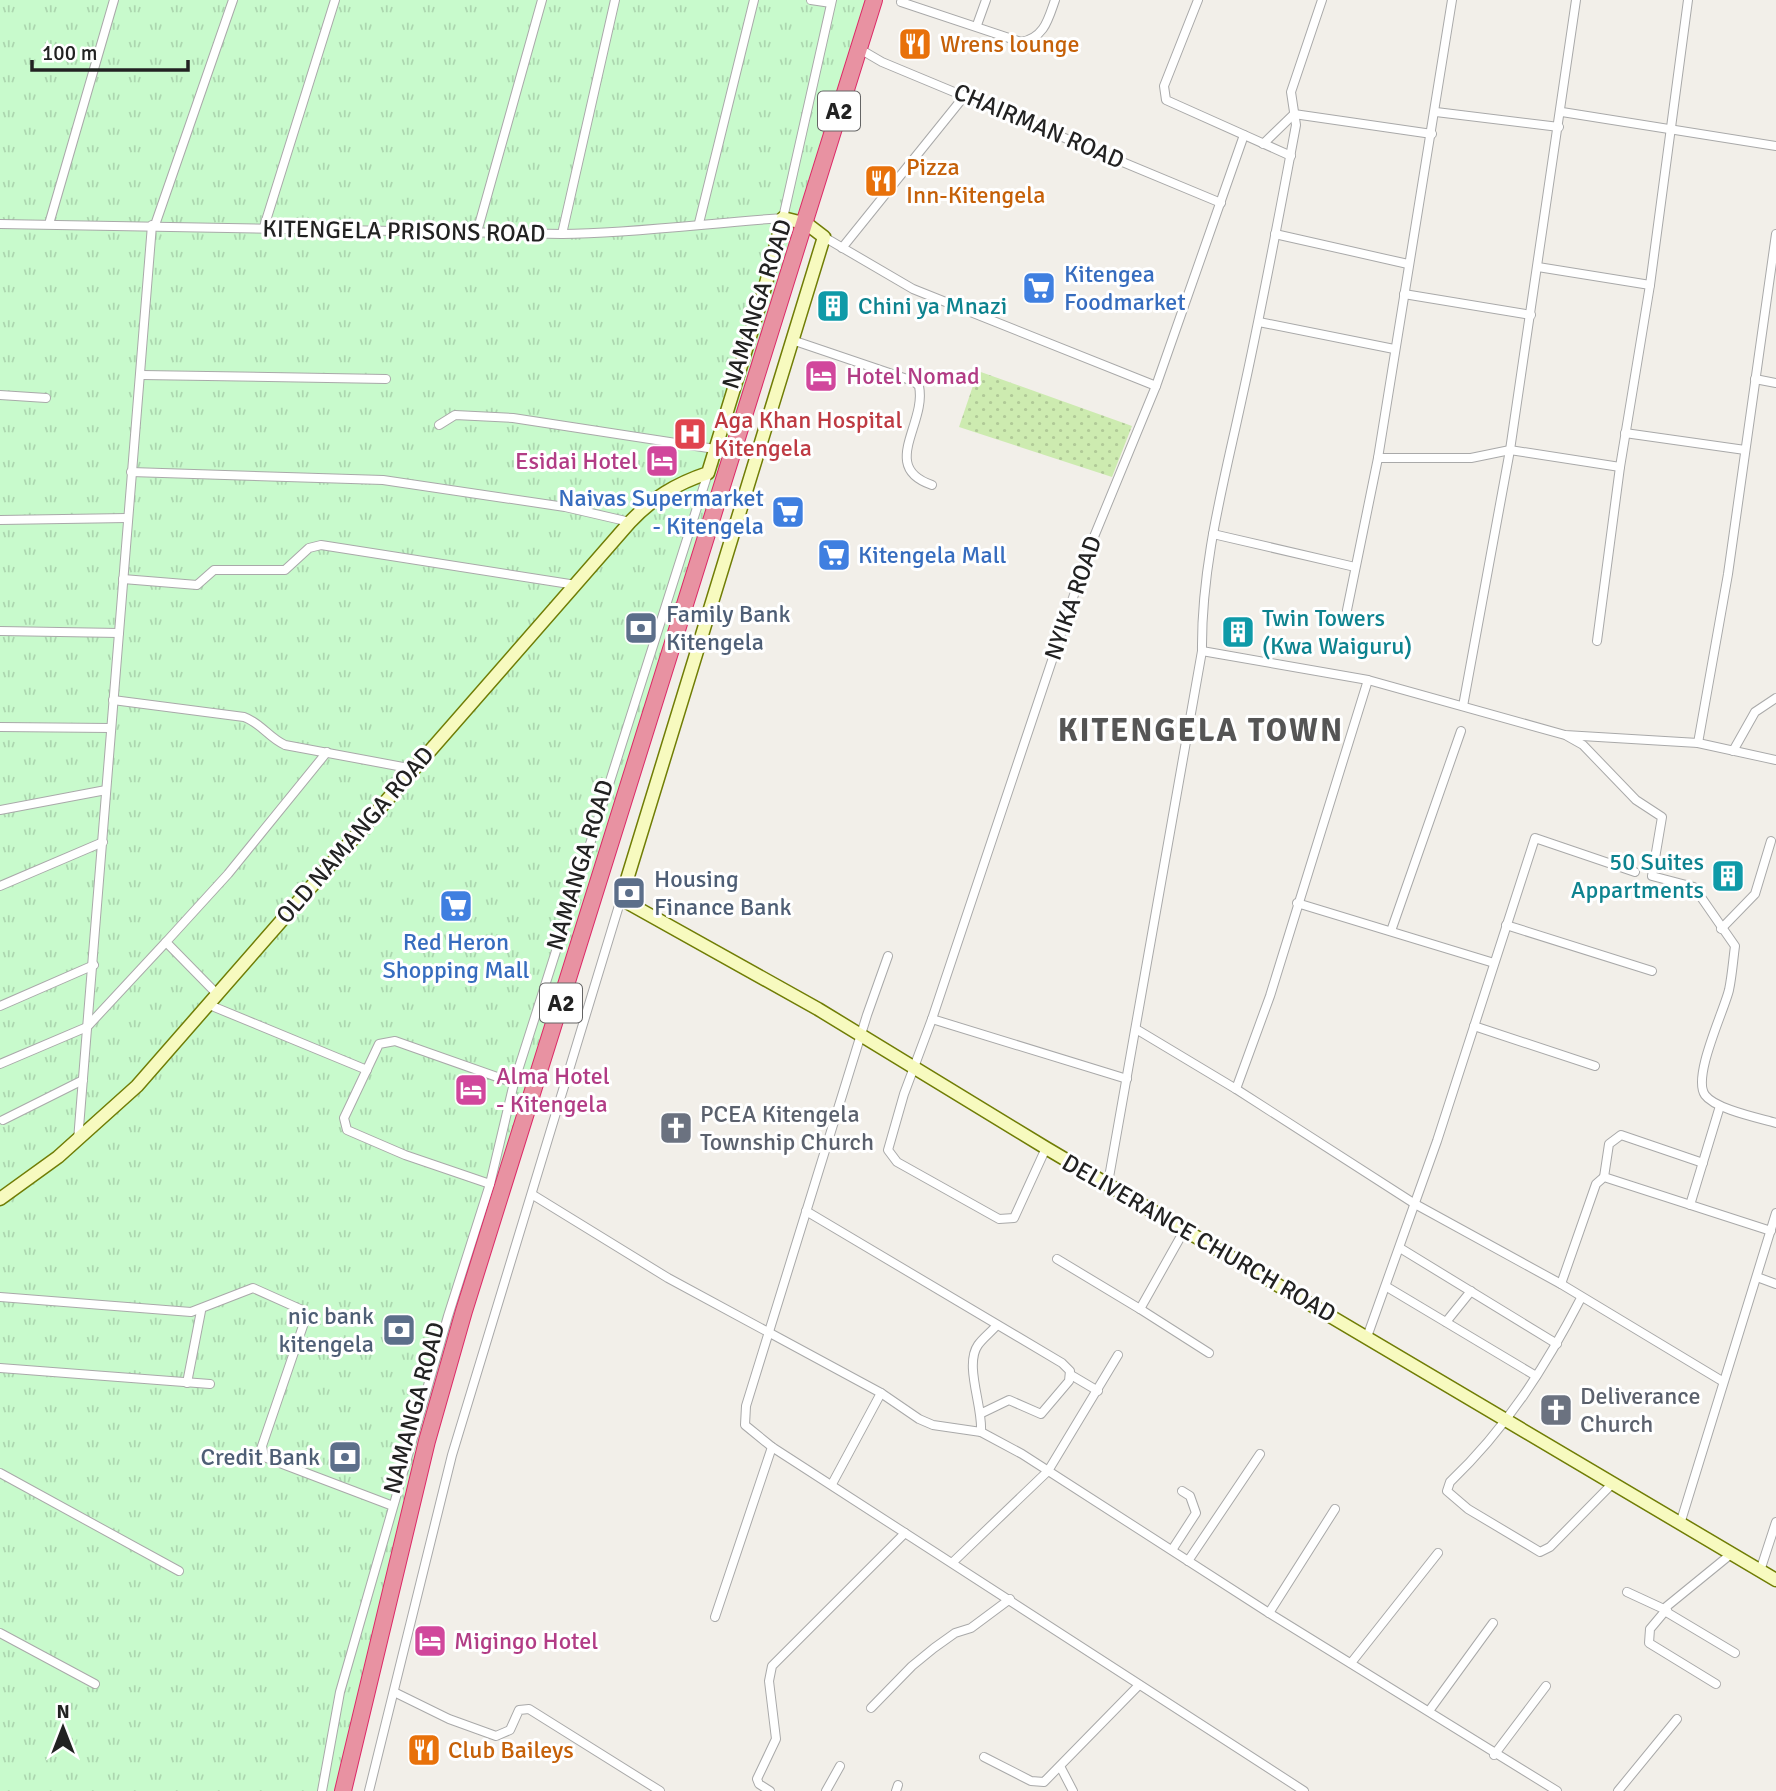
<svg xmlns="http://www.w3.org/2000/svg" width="1776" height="1791" font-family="Signika,sans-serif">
<defs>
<pattern id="grass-dots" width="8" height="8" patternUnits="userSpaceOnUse" patternTransform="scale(1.75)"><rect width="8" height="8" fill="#cdebb0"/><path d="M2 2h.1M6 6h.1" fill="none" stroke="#b0c997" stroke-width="1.8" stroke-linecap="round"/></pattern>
<pattern id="park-tufts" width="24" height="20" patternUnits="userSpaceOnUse" patternTransform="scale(1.75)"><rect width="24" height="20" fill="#c8facc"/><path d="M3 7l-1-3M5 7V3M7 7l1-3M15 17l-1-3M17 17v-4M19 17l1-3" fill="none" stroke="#acd6af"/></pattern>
</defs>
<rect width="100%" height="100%" fill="#f2efe9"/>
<polygon fill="url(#grass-dots)" points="978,371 1132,426 1112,477 959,427"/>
<polygon fill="url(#park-tufts)" points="0,0 874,0 464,1311 343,1791 0,1791"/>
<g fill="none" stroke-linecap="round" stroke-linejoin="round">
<defs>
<g id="street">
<polyline points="811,0 831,3"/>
<polyline points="1198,0 1164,86 1166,100 1291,156"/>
<path d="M901 2 1021 42C1044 38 1048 20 1055 0"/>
<polyline points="977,25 986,0"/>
<polyline points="858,48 882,62 1221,203"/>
<polyline points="1436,112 1559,127"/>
<polyline points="1562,112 1776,146"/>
<polyline points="1263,144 1294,114 1432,134"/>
<polyline points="699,223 754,0"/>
<path d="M0 224 562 234C636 233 709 223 783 218L832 0"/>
<polyline points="49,224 114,0"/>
<polyline points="155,225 233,0"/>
<polyline points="264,227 335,0"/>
<polyline points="477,232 542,0"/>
<polyline points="562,234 615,0"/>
<polyline points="1275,234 1408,264"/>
<polyline points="824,237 913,289 1156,386"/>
<polyline points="842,248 966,94"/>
<polyline points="1538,267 1650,285"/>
<polyline points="1404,294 1531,315"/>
<polyline points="1259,322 1394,349"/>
<path d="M792 340 913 381 919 386C927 424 879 467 932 485"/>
<polyline points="142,375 386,379"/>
<polyline points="1755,379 1776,383"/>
<polyline points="0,395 46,398"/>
<polyline points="439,425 455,415 513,418 715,449"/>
<polyline points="1625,433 1745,450"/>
<polyline points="1378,458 1471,458 1510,450 1620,467"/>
<polyline points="131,472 383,480 565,507 630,522"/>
<polyline points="0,520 127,518"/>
<polyline points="1213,534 1355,567"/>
<polyline points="123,579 197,585 214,570 285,570 309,548 321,545 576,585"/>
<polyline points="1347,610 1378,458 1452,0"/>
<polyline points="0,631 119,633"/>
<polyline points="1597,641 1620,467 1650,285 1688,0"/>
<polyline points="1202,651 1368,680 1565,735 1698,743 1776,760"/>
<path d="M113 700 244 717C261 723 269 738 285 745L414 769"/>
<polyline points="1463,706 1510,450 1576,0"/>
<polyline points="0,727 110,728"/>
<path d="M1567 736 1583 745 1636 800 1662 817 1652 876 1694 887 1735 946C1733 961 1732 976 1729 990 1724 1011 1692 1077 1705 1095 1715 1109 1759 1118 1776 1123"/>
<polyline points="1698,743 1728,574 1776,234"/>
<polyline points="1733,751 1755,712 1776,698"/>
<polyline points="0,810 106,790"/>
<polyline points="0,886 103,842"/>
<polyline points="1297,903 1494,963"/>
<polyline points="1506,925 1652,971"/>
<polyline points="1721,929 1755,894 1771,841"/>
<polyline points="1391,931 1461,731"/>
<polyline points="888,956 867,1015 746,1406 745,1425 772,1447 1304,1791"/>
<polyline points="216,993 166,942 228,874 327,752"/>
<polyline points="207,1004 367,1070"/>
<polyline points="0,1006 94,965"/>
<polyline points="932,1019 1127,1079"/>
<polyline points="1474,1026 1595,1066"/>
<polyline points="1136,1029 1236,1089 1415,1204 1561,1284 1722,1381"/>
<polyline points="0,1064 87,1027 166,942"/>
<polyline points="1236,1089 1270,996 1368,680"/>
<polyline points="3,1120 83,1080"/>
<polyline points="78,1140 152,225"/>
<polyline points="1046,1148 1014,1218 999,1219 897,1162 888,1150 904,1094 932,1019 1091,544 1156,386 1244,135"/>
<polyline points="1604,1177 1609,1144 1621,1135 1703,1163"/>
<path d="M1108 1183 1202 651C1201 565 1224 482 1242 398 1262 308 1279 216 1296 125L1291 92 1322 0"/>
<polyline points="490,1184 405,1155 347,1130 344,1118 379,1044 395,1041 514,1083"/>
<polyline points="533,1195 668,1278 881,1393 919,1419 933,1425 981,1432"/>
<polyline points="1690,1205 1720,1106"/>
<polyline points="806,1211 1062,1363 1070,1371 1069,1381 1041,1414 1009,1400 982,1413"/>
<polyline points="1400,1248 1557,1344"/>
<polyline points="1057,1259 1140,1309 1185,1229"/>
<polyline points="1757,1277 1776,1284"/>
<polyline points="1561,1284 1596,1184 1604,1177 1771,1231"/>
<polyline points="1387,1287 1536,1376"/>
<polyline points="0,1297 191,1312 253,1288 300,1309 305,1320 262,1446 264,1457 393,1506"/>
<path d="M1581 1298C1546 1366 1506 1429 1450 1482L1447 1491 1468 1509 1540 1552 1550 1547 1613 1483"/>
<polyline points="1140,1309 1209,1353"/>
<polyline points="1446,1322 1471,1291"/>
<path d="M997 1325C991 1332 983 1338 978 1345 964 1365 983 1406 981 1432L1022 1454 1269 1613 1557 1791"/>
<polyline points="1367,1337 1437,1141 1535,838 1635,872"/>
<polyline points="0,1368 210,1384"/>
<polyline points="1071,1375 1098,1391"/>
<polyline points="187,1383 201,1311"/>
<polyline points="0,1473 179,1571"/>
<polyline points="832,1484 881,1393"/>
<polyline points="1680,1524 1776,1213"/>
<polyline points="1172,1550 1196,1513 1190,1496 1182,1491"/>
<polyline points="1731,1554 1666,1607 1668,1613 1735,1653"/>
<polyline points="1188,1561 1260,1454"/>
<polyline points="953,1562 1048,1471 1118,1355"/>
<polyline points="1760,1571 1776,1522"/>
<polyline points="1627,1592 1666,1610 1650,1629 1649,1643 1716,1684"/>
<polyline points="1269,1613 1335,1509"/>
<polyline points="715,1617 772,1447"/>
<polyline points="0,1633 95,1684"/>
<polyline points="1351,1663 1438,1553"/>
<polyline points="394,1692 449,1719 496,1736 510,1730 519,1710 529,1709 660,1791"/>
<polyline points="871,1708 912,1666 934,1648 955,1633 971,1628 1010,1599"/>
<polyline points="1429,1711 1493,1623"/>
<polyline points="1494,1755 1546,1686"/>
<polyline points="984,1757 1031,1781 1044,1782 1139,1685"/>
<polyline points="1061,1768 1073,1791"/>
<polyline points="322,1791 340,1692 448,1316 490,1184 514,1083 708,473"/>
<polyline points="369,1791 452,1455 621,899"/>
<polyline points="770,1791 759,1784 757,1779 776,1739 769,1681 772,1666 905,1533"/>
<polyline points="826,1791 840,1766"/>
<polyline points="896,1791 898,1785"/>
<polyline points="1618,1791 1677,1719"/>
</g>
<path id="secondary" d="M0 1199 58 1157 137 1086 630 522C653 498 675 484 708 473L764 291 783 218 807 224 824 237 621 899 818 1009 1046 1148 1776 1580"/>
<polyline id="highway" points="343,1791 427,1441 464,1311 874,0"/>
</defs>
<use href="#street" stroke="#a9a9a9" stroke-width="10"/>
<use href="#secondary" stroke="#707d05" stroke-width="15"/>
<use href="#highway" stroke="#dc2a67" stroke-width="18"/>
<use href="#street" stroke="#fff" stroke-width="8"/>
<use href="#secondary" stroke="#f7fabf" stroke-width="12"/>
<use href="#highway" stroke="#e892a2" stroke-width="16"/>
</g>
<defs>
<symbol id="restaurant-square" viewBox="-11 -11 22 22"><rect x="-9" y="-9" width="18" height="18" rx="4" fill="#e8710a" stroke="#fff"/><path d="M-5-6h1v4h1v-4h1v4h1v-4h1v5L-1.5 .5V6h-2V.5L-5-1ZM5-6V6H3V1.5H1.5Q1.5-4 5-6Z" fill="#fff"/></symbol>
<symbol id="supermarket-square" viewBox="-11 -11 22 22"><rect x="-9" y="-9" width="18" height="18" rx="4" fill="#3f7fe0" stroke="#fff"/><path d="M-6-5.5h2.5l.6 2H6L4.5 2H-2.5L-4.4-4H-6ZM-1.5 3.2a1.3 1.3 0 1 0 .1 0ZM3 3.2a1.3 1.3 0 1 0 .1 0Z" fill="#fff"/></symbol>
<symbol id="building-square" viewBox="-11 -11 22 22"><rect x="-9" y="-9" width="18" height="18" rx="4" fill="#0f9aa8" stroke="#fff"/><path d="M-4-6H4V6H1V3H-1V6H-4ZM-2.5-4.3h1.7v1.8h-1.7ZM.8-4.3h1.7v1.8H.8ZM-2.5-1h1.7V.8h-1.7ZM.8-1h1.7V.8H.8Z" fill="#fff"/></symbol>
<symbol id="hotel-square" viewBox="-11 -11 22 22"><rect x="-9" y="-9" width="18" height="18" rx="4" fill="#d1479c" stroke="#fff"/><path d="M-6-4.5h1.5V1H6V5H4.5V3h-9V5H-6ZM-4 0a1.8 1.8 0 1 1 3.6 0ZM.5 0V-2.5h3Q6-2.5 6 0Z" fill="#fff"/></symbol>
<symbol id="hospital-square" viewBox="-11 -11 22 22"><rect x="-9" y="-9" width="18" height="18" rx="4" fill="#e0444e" stroke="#fff"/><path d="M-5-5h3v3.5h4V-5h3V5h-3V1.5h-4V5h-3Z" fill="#fff"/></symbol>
<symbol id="bank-square" viewBox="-11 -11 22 22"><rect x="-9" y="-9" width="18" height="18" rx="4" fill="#5c6f8a" stroke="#fff"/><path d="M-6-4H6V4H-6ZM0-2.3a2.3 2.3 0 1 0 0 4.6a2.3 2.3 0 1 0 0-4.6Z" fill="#fff"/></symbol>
<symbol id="church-square" viewBox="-11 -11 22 22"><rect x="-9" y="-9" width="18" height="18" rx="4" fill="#6b7280" stroke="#fff"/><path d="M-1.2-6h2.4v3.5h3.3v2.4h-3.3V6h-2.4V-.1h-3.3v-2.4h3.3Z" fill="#fff"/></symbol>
</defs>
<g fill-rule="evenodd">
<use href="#restaurant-square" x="896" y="25" width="38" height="38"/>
<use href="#restaurant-square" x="862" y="162" width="38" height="38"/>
<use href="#supermarket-square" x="1020" y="269" width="38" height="38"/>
<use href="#building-square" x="814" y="287" width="38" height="38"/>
<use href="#hotel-square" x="802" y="357" width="38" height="38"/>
<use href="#hospital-square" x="671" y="415" width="38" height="38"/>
<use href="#hotel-square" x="643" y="442" width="38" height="38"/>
<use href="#supermarket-square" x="769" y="493" width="38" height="38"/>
<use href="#supermarket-square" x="815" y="536" width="38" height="38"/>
<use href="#bank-square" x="622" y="609" width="38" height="38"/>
<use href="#building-square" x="1219" y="613" width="38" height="38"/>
<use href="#building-square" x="1709" y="857" width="38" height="38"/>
<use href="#bank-square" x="610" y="874" width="38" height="38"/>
<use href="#supermarket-square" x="437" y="887" width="38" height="38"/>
<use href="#hotel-square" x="452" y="1071" width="38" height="38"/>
<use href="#church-square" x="657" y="1109" width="38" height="38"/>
<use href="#bank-square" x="380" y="1311" width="38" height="38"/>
<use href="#church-square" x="1537" y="1391" width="38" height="38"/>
<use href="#bank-square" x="326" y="1438" width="38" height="38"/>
<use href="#hotel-square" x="411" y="1622" width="38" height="38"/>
<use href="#restaurant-square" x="405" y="1731" width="38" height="38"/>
</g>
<g text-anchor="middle" stroke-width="6" stroke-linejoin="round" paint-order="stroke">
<g fill="#fff" stroke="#646464" stroke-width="2">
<rect x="818" y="91.5" width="42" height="39" rx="5"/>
<rect x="540" y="983.5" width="42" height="39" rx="5"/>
</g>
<g font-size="23" font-weight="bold" fill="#222">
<text x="839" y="119">A2</text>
<text x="561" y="1011">A2</text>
</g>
<g font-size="24" fill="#c56008" stroke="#fff" text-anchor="start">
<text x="940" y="52">Wrens lounge</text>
<text x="906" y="175">Pizza<tspan x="906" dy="28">Inn-Kitengela</tspan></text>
<text x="448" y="1758">Club Baileys</text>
</g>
<g font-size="24" fill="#222" stroke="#fff">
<text transform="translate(1039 126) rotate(23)" y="8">CHAIRMAN ROAD</text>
<text transform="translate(404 231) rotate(1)" y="8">KITENGELA PRISONS ROAD</text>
<text transform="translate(757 304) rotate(-72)" y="8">NAMANGA ROAD</text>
<text transform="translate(1073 598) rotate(-71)" y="8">NYIKA ROAD</text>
<text transform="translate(355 835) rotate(-49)" y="8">OLD NAMANGA ROAD</text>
<text transform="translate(580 865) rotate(-73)" y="8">NAMANGA ROAD</text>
<text transform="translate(1199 1238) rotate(30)" y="8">DELIVERANCE CHURCH ROAD</text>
<text transform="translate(414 1408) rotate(-75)" y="8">NAMANGA ROAD</text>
</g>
<g font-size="24" fill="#366cbe" stroke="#fff" text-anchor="start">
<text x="1064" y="282">Kitengea<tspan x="1064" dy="28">Foodmarket</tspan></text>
<text x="764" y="506" text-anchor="end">Naivas Supermarket<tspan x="764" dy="28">- Kitengela</tspan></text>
<text x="858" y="563">Kitengela Mall</text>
<text x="456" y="950" text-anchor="middle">Red Heron<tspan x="456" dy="28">Shopping Mall</tspan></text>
</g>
<g font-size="24" fill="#0d838f" stroke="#fff" text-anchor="start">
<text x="858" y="314">Chini ya Mnazi</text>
<text x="1262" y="626">Twin Towers<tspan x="1262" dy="28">(Kwa Waiguru)</tspan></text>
<text x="1704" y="870" text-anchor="end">50 Suites<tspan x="1704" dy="28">Appartments</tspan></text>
</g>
<g font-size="24" fill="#b23c85" stroke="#fff" text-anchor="start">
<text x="846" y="384">Hotel Nomad</text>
<text x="638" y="469" text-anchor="end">Esidai Hotel</text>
<text x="496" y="1084">Alma Hotel<tspan x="496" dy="28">- Kitengela</tspan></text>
<text x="454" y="1649">Migingo Hotel</text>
</g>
<g font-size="24" fill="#be3a42" stroke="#fff" text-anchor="start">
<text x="714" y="428">Aga Khan Hospital<tspan x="714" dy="28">Kitengela</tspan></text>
</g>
<g font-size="24" fill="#4e5e75" stroke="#fff" text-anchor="start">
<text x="666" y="622">Family Bank<tspan x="666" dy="28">Kitengela</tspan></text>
<text x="654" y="887">Housing<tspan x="654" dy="28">Finance Bank</tspan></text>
<text x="374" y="1324" text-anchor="end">nic bank<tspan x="374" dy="28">kitengela</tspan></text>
<text x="320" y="1465" text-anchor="end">Credit Bank</text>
</g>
<g font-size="24" fill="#5b616d" stroke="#fff" text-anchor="start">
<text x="700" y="1122">PCEA Kitengela<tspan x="700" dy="28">Township Church</tspan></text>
<text x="1580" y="1404">Deliverance<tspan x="1580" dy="28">Church</tspan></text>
</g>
<g font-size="32" font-weight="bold" letter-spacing="2" fill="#555" stroke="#fff">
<text x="1201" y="741">KITENGELA TOWN</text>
</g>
</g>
<g transform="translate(63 1728)" stroke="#ffffff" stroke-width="5" paint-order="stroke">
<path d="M0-5L12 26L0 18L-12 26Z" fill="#222222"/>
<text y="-10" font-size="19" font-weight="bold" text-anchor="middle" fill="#222222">N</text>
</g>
<path d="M32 60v10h156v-10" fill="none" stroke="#222222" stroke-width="3.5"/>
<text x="42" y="60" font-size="21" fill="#222222" stroke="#ffffff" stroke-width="5" paint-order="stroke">100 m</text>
</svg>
